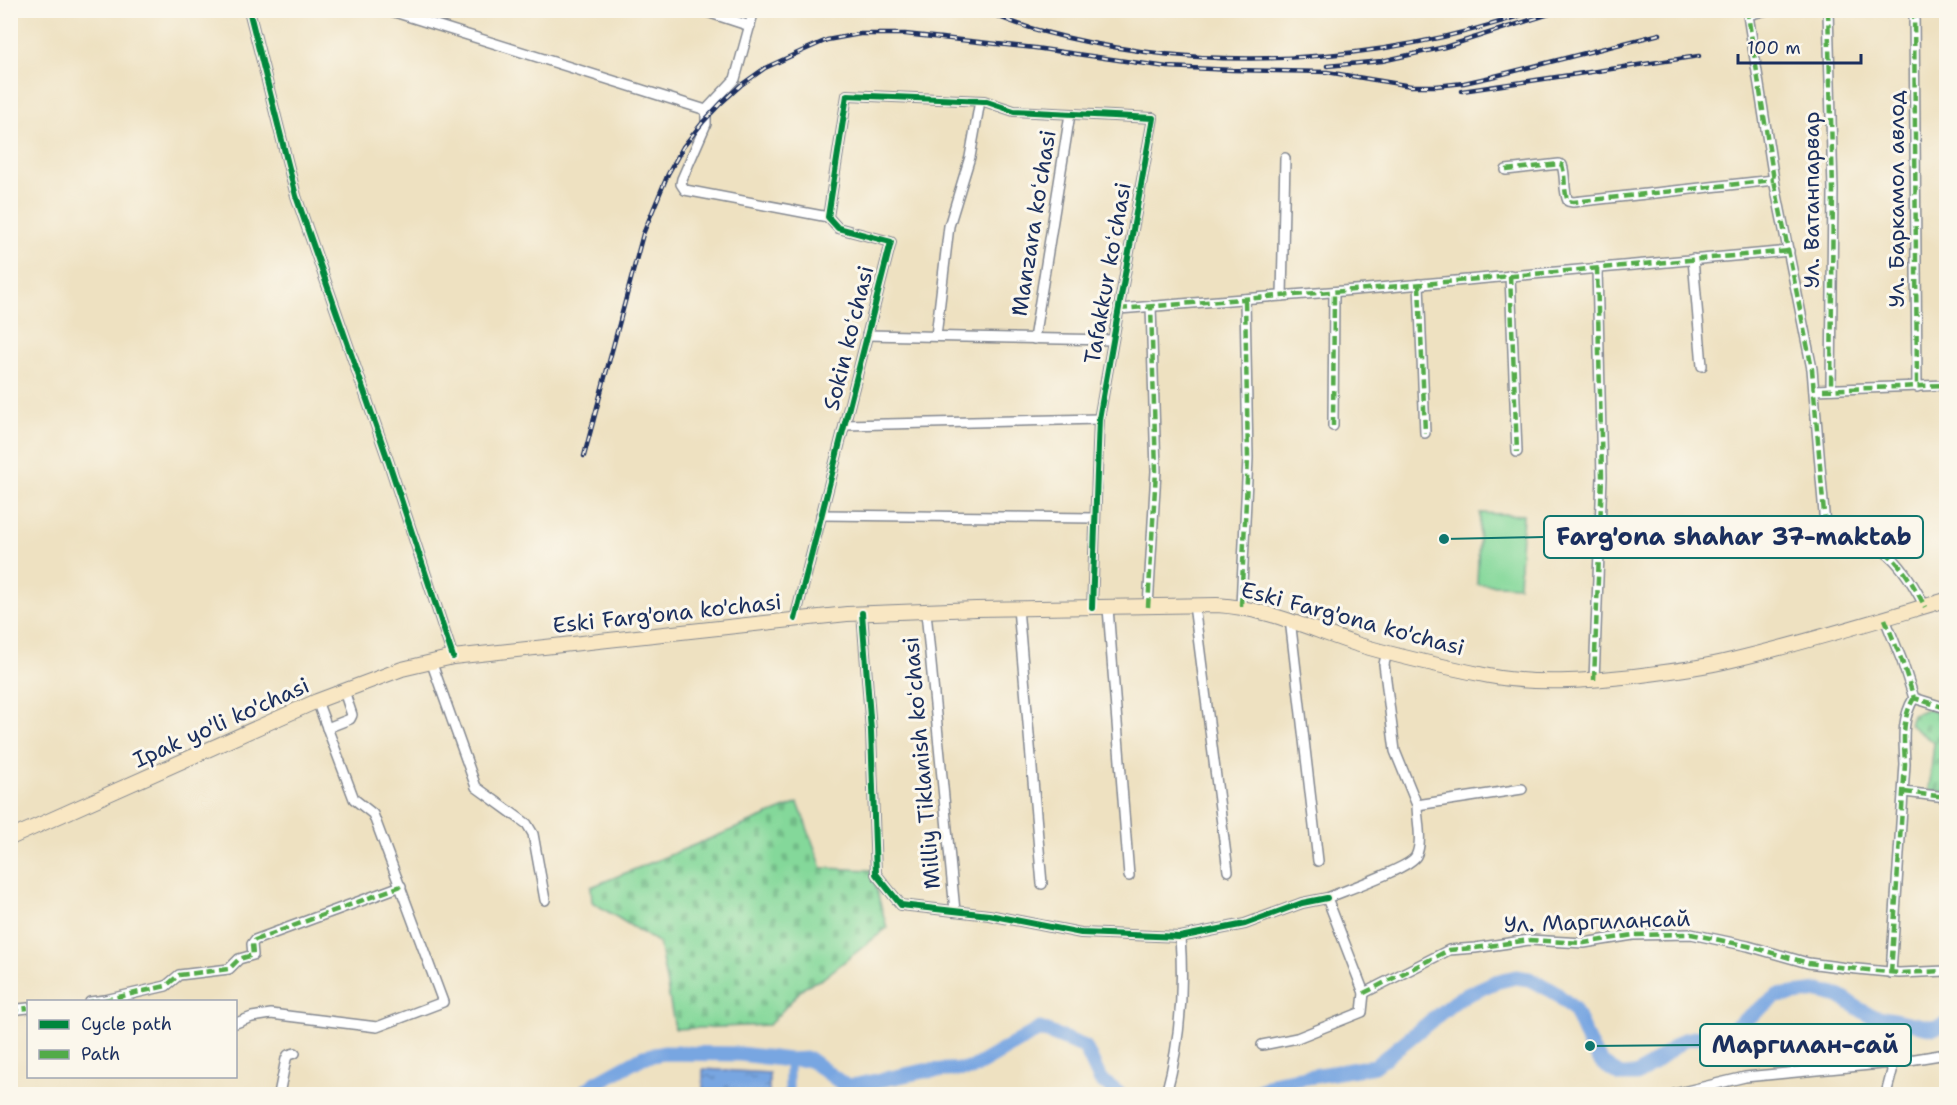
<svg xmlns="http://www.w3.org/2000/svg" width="1957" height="1105" font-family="'Shantell Sans',sans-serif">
<defs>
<pattern id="cemetery-stones" width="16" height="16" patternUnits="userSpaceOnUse" patternTransform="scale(1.5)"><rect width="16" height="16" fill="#84d89a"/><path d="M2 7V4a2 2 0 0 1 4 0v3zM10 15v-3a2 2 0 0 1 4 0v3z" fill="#71ba87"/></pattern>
<pattern id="water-ripples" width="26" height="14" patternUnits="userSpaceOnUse" patternTransform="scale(1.5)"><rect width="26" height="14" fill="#78a6e1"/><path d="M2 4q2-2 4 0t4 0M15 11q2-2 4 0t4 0" fill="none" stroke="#6288ba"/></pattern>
</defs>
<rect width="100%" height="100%" fill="#fbf7ec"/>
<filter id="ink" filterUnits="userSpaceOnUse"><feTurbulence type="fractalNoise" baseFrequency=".0167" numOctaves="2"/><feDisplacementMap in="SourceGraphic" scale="12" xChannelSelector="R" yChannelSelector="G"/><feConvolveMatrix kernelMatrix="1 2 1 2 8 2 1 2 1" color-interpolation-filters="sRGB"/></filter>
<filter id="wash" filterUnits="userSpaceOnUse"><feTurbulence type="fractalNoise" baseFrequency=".008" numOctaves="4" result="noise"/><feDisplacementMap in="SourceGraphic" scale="24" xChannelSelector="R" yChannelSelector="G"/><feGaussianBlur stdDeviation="1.35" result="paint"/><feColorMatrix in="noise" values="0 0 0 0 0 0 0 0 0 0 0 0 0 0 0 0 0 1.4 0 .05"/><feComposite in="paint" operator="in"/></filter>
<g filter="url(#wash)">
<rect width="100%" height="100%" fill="#eee1c1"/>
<polygon fill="#84d89a" stroke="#50847c" stroke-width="1.5" points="1480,513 1523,515 1519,586 1477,584"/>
<g fill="url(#cemetery-stones)" stroke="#50847c" stroke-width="1.5">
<polygon points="1926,709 1946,715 1946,793 1929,790 1934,743 1909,724 1912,715"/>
<polygon points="798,803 822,868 871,870 887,928 822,979 805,986 769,1025 675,1029 659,943 592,902 591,887"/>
</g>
<polygon fill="url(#water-ripples)" stroke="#4a6aa0" stroke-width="1.5" points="703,1069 769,1073 769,1094 727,1094 703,1089"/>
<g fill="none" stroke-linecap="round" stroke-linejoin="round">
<polyline stroke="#78a6e1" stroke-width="9" points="789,1094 789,1060"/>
<g stroke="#78a6e1" stroke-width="15">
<polyline points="582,1094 596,1083 643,1057 664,1053 740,1054 789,1060 809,1059 847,1087 924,1071 971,1069 1040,1029 1085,1047 1100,1079 1119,1094"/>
<polyline points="1254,1094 1277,1082 1375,1066 1458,999 1495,982 1516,977 1529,979 1553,991 1574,1009 1590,1046 1602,1063 1620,1075 1637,1075 1684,1040 1731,1030 1777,996 1819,991 1839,996 1869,1015 1934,1028 1946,1024"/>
</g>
</g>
</g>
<g filter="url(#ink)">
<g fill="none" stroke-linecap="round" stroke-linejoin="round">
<defs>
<g id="minor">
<polyline points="249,10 296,196 389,463 453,657"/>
<polyline points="388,10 706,110"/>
<polyline points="701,10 750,26"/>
<path d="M1767 10 1748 15 1774 180 1812 369 1825 526 1834 541C1847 542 1865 541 1877 547 1898 557 1915 587 1925 607"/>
<polyline points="1828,10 1833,190 1831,389"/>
<polyline points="1914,10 1917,387"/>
<polyline points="706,110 706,124 682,179 681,184 685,190 828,217"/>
<polyline points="706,110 735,79 754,10"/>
<path d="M1506 170 1559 164 1562 165C1566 177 1563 190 1568 201L1573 202 1774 180"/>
<polyline points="1693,259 1702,366"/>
<polyline points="1510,275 1517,452"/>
<polyline points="1419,284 1425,433"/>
<polyline points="1282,296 1285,158"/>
<polyline points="1119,309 1367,289 1789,251"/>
<polyline points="867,335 1113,340"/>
<polyline points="936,336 949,226 970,157 980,101"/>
<polyline points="1034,339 1070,114"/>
<polyline points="1814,390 1946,385"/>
<polyline points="845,425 1099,419"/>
<polyline points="1333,426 1334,292"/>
<polyline points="821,515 1095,518"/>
<polyline points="1194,605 1228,871"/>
<polyline points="1241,606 1248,458 1245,299"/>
<polyline points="1148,607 1156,471 1151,306"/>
<polyline points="1018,608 1042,884"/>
<polyline points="1108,608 1129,876"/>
<polyline points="926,612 955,911"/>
<polyline points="862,613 871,731 876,874 901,905 989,915 1081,933 1180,937 1245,924 1302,903 1327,898"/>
<polyline points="795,619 891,242 838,228 828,217 847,95 984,101 1014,111 1153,118 1099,419 1092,608"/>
<polyline points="1290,619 1318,861"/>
<polyline points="1885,619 1902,661 1914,698 1946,708"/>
<polyline points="1387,653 1384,664 1395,751 1417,805 1522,789"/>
<polyline points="431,661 476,787 527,824 533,834 545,900"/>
<polyline points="1594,680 1602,477 1597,268"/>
<polyline points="327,728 350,719 352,715 344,691"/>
<polyline points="1904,792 1946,797"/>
<path d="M1891 973 1905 764C1904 741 1901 719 1914 698"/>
<polyline points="1364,993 1449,950 1475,948 1529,940 1584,943 1633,935 1691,934 1748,946 1808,963 1847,968 1899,973 1946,971"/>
<polyline points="90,1002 105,1000 166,986 179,975 229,969 239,959 253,955 252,944 255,940 401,886"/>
<polyline points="10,1010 28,1008"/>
<polyline points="236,1023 252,1017 271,1014 377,1027 443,1002 373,814 354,799 317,701"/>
<path d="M1262 1045 1297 1038 1362 1012 1364 993 1327 898C1343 891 1410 868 1416 856 1423 842 1417 820 1417 805"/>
<polyline points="279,1094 286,1059 288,1055 295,1053"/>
<path d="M1166 1094C1180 1043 1184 990 1180 937"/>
<polyline points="1674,1094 1745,1077 1891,1063 1946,1054"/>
<polyline points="1886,1094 1892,1071 1891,1063"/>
</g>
<path id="secondary" d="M10 838 317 701 402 669 453 657 847 614 976 609 1217 605C1266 608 1310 629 1356 644 1399 657 1445 667 1489 676 1536 685 1586 681 1634 676 1667 672 1700 668 1732 660 1805 643 1875 621 1946 600"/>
</defs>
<use href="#minor" stroke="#848890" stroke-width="12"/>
<use href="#secondary" stroke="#848890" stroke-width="16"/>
<use href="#minor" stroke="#fff" stroke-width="9"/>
<use href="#secondary" stroke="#f9e7c3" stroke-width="14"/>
<defs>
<g id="rail">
<path d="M981 10C1000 17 1020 26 1041 31 1202 75 1379 65 1537 10"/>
<polyline points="1327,66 1382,61 1445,47 1562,10"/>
<polyline points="1462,91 1699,56"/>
<polyline points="584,456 643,234 668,174 683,147 703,122 721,103 741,85 765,68 802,51 827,40 860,34 905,34 1035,48 1167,67 1233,70 1327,72 1411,86 1436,86 1464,83 1491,77 1660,34"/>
</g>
</defs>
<use href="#rail" stroke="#1b2f5e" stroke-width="4.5"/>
<use href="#rail" stroke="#fbf7ec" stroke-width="2" stroke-dasharray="7" stroke-linecap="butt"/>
<g stroke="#52ab49" stroke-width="4.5" stroke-dasharray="9 4.5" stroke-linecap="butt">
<path d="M1767 10 1748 15 1774 180 1812 369 1825 526 1834 541C1847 542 1865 541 1877 547 1898 557 1915 587 1925 607"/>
<polyline points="1828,10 1833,190 1831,389"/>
<polyline points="1914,10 1917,387"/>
<path d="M1506 170 1559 164 1562 165C1566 177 1563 190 1568 201L1573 202 1774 180"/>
<polyline points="1510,275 1517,452"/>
<polyline points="1419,284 1425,433"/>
<polyline points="1119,309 1367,289 1789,251"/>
<polyline points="1823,390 1946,385"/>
<polyline points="1333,426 1334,292"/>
<polyline points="1241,606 1248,458 1245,299"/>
<polyline points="1148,607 1156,471 1151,306"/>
<polyline points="1885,619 1902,661 1914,698 1946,708"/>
<polyline points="1594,680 1602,477 1597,268"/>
<polyline points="1904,792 1946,797"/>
<path d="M1891 973 1905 764C1904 741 1901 719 1914 698"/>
<polyline points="1364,993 1449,950 1475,948 1529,940 1584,943 1633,935 1691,934 1748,946 1808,963 1847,968 1899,973 1946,971"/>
<polyline points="90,1002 105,1000 166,986 179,975 229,969 239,959 253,955 252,944 255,940 401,886"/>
<polyline points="10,1010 28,1008"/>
</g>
<defs>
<g id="cycleway">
<polyline points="249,10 296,196 389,463 453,657"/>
<polyline points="862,613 871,731 876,874 901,905 989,915 1081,933 1180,937 1245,924 1302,903 1327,898"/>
<polyline points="795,619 891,242 838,228 828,217 847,95 984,101 1014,111 1153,118 1099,419 1092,608"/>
</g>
</defs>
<use href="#cycleway" stroke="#fbf7ec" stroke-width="10"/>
<use href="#cycleway" stroke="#00873e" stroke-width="6"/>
</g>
</g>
<g text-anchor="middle" stroke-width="6" stroke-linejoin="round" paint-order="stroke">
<g font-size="22" fill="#1b2f5e" stroke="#fbf7ec">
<text transform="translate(1896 199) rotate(-90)" y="8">Ул. Баркамол авлод</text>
<text transform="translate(1811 200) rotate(-90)" y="8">Ул. Ватанпарвар</text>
<text transform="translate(1033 223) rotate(-81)" y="8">Manzara koʻchasi</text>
<text transform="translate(1107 273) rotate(-80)" y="8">Tafakkur koʻchasi</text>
<text transform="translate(848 338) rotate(-76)" y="8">Sokin koʻchasi</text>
<text transform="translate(667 613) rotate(-6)" y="8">Eski Farg'ona ko'chasi</text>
<text transform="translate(1353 618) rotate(15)" y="8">Eski Farg'ona ko'chasi</text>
<text transform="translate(221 722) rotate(-24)" y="8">Ipak yo'li ko'chasi</text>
<text transform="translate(921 763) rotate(-95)" y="8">Milliy Tiklanish koʻchasi</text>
<text transform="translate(1597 921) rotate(-2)" y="8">Ул. Маргилансай</text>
</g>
</g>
<path fill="none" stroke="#0f766e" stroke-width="2" d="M1444 539L1544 537M1590 1046L1700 1045"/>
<g fill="#0f766e" stroke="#fbf7ec" stroke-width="2">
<circle cx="1444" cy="539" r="6"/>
<circle cx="1590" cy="1046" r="6"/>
</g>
<g fill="#fbf7ec" stroke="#0f766e" stroke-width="2">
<rect x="1544" y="516" width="379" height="42" rx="6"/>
<rect x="1700" y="1024" width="211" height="42" rx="6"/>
</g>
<g font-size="24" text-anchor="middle" font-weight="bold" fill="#1b2f5e">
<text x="1734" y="545">Farg'ona shahar 37-maktab</text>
<text x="1805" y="1053">Маргилан-сай</text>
</g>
<rect width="1957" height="1105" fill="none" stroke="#fbf7ec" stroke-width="36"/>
<rect x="27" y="1000" width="210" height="78" fill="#fbf7ec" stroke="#a1a7b3" stroke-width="1.5"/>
<rect x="39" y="1020" width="30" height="9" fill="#00873e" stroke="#a1a7b3" stroke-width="1.5"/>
<text x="81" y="1030" font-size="18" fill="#1b2f5e">Cycle path</text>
<rect x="39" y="1050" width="30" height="9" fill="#52ab49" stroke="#a1a7b3" stroke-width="1.5"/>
<text x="81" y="1060" font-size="18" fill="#1b2f5e">Path</text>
<path d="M1738 54v9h123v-9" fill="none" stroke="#1b2f5e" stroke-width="3"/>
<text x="1747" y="54" font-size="18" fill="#1b2f5e" stroke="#fbf7ec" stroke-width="4.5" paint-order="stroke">100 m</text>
</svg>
